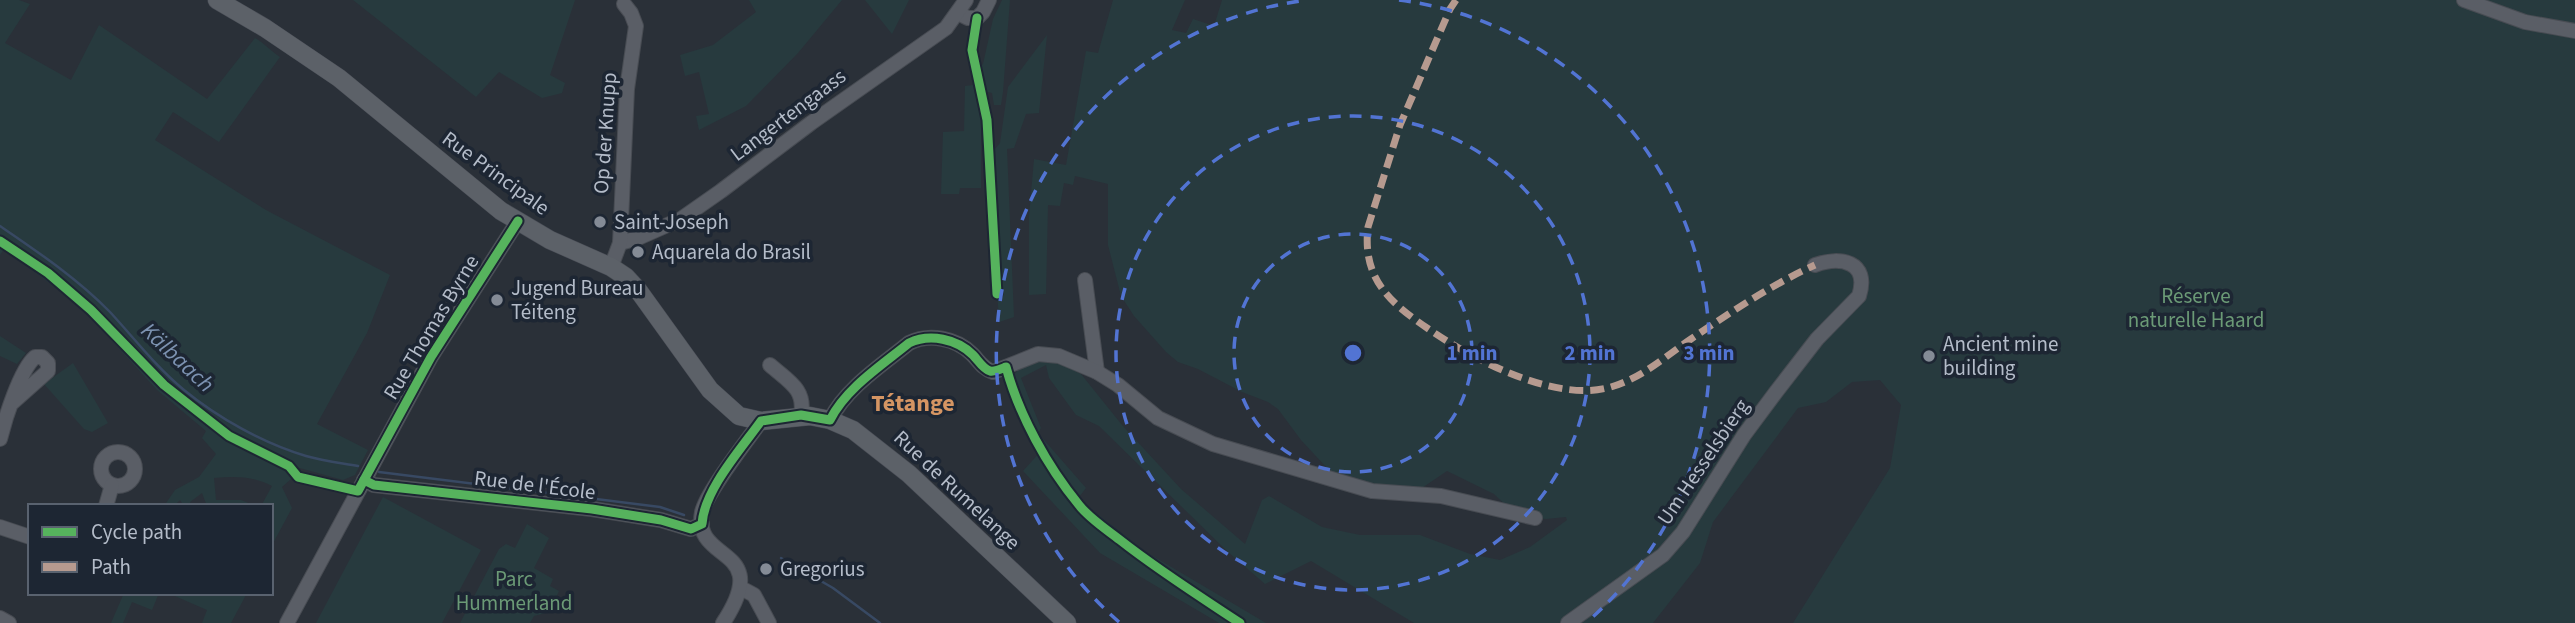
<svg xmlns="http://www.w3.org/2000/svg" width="2575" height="623" font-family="'Source Sans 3',sans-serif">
<rect width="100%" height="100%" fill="#2a3038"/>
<g fill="#273a3e">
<path d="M0 0H19L30 4 5 43 71 80 99 25 207 99 255 38C264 43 271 51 280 57L219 142 173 112 155 140 266 210 390 275 367 333 317 424 368 450 355 475 343 480 296 467 291 479 282 487 292 508 271 547V506H261L272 486C254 476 234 476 214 478L216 500H241L256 506H207L202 493 190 502 192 506H184L180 500 174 506H164L175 490 199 477 216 454 202 438 206 431 157 390 111 340 117 336 75 297 72 300 4 249 0 255Z"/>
<polygon points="353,0 575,0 550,75 565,83 562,93 542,98 499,72 476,97"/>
<polygon points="749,0 842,0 798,53 746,106 699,130 696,116 709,114 699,72 685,76 680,55 713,45 756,12"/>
<polygon points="865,0 909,0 892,34"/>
<path d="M1002 0H1010L1003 92 1001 105H994L992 93C980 91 978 85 975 73L983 64 993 19Z"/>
<polygon points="1113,0 1185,0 1172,30 1186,33 1193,19 1214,26 1222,0 2575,0 2575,623 1793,623 1890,468 1901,405 1880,380 1852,382 1826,402 1798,408 1713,522 1700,563 1653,623 1414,623 1311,561 1265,584 1227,551 1099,426 1076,415 1049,378 1046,365 1021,378 1041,428 1038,433 1086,488 1079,497 1086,505 1146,552 1266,623 1219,623 1100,553 1023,471 1042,450 1021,413 1009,380 1017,371 1038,360 1054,360 1081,374 1122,425 1181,489 1245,544 1262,500 1269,496 1322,527 1360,535 1420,535 1470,554 1500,560 1530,547 1567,520 1566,517 1546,519 1516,515 1494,494 1447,471 1413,494 1340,482 1301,440 1278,409 1268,402 1242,392 1198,369 1178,362 1166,352 1134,316 1121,296 1108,245 1108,184 1075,176 1073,185 1064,183 1060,206 1048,205 1046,294 1029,295 1029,216 1034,159 1066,165 1086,51 1098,53"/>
<polygon points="1047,35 1039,113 1026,114 1014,148 1007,149 1014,317 999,322 989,156 1000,143 1008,87"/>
<polygon points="973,85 981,120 981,188 960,188 959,194 941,194 943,132 964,131 965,86"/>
<polygon points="0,336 26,353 17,364 0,356"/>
<polygon points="73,363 108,423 92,432 84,429 44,384"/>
<polygon points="383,497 481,550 442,623 316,623"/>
<polygon points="527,524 549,538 534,568 553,579 550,586 559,591 549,612 534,616 530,623 460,623 499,549 506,544 515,548"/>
<polygon points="124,593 159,593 152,610 132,602 123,623 111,623"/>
<polygon points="168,593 247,593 231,623 202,623 207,610"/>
</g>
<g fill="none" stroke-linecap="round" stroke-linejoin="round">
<g stroke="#384963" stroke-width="2.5">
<path d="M0 226C38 252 78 279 110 312 134 338 156 367 184 390 218 418 263 443 306 456 323 461 341 463 358 466"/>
<polyline points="379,472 660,507 684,515"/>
<polyline points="781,558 833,588 880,623"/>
</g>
<defs>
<g id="minor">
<polyline points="2464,0 2525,22 2575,31"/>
<polyline points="958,13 968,18 977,18 983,12 989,0"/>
<polyline points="620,243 638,238 681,219 721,191 811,123 946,28 966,0"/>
<polyline points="611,267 620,243 627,89 636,26 631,13 624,4"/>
<polyline points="1085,280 1097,372"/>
<path d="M770 365C788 381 806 389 801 415"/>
<path d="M830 420C846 388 882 365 909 343 929 333 956 338 972 354 979 361 983 369 993 372L1038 354 1059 356 1097 372 1118 385 1158 418 1213 444 1372 491 1441 496 1535 518"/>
<path d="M0 439C5 419 20 370 35 357H42L48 363V371L12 403"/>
<circle cx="118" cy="469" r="17"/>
<polyline points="364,480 374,485 592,509 661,520 691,529 702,524"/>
<polyline points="106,506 112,485"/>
<polyline points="0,527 30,537"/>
<polyline points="741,588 754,595 769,623"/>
<polyline points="0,618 9,623"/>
<polyline points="287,623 431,357 518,221"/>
<path d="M723 623C775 544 692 565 702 512 707 491 747 441 761 421"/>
<path d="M1568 623 1663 555 1683 532 1744 435 1776 392 1817 339 1859 296C1870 261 1840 256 1815 265"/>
</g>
<polyline id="major" points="217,0 265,28 339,78 501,211 550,240 611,267 626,277 638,290 710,390 739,416 761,421 810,416 830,420 853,430 909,474 1067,623"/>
</defs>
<use href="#minor" stroke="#484c53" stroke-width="16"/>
<use href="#major" stroke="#484c55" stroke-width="19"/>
<use href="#minor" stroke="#5a5e66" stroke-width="14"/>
<use href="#major" stroke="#5c6168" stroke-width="18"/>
<path stroke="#b69a8f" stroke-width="7" stroke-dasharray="14 7" stroke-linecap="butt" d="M1456 0 1450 9 1400 125 1368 227C1362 279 1390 303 1430 330 1474 360 1559 405 1614 386 1643 377 1666 356 1691 339 1731 312 1771 285 1815 265"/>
<defs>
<g id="cycleway">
<polyline points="977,18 972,50 987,120 997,294"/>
<polyline points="0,241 48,273 91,310 164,385 229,436 289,466 298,477 358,491 431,357 518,221"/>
<path d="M364 480 374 485 592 509 661 520 691 529 702 524C704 490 741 449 761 421L801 415 830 420C846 388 882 365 909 343 930 333 957 339 973 355 978 360 983 369 990 371 995 372 1001 369 1006 367 1019 415 1047 466 1079 505 1090 519 1106 529 1120 540 1158 570 1199 596 1240 623"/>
</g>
</defs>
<use href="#cycleway" stroke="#1d2633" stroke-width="13"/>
<use href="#cycleway" stroke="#56b35d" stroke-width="9"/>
</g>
<g fill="none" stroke="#5274d3" stroke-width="3.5" stroke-dasharray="12 9">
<circle cx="1353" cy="353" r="119"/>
<circle cx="1353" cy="353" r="237"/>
<path d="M1119 622A356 356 0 0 1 1307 0M1399 0A356 356 0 0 1 1587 622"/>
</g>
<g fill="#848b96" stroke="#1d2633" stroke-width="2.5">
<circle cx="600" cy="222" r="7"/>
<circle cx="638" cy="252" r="7"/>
<circle cx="497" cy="300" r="7"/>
<circle cx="1929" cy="356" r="7"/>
<circle cx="766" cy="569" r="7"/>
</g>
<g text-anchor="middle" stroke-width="7" stroke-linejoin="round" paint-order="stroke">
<g font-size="21" fill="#b4bcc9" stroke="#1d2633">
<text transform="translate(788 115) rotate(-37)" y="7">Langertengaass</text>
<text transform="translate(605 133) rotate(-86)" y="7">Op der Knupp</text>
<text transform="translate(496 173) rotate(36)" y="7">Rue Principale</text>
<text transform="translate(431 327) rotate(-59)" y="7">Rue Thomas Byrne</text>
<text transform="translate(1703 462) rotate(-56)" y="7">Um Hesselsbierg</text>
<text transform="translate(535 485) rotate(7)" y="7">Rue de l'École</text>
<text transform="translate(957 490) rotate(43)" y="7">Rue de Rumelange</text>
</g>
<g font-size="21" fill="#b4bcc9" stroke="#1d2633" text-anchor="start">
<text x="614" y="229">Saint-Joseph</text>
<text x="652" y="259">Aquarela do Brasil</text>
<text x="511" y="295">Jugend Bureau<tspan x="511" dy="24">Téiteng</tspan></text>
<text x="1943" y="351">Ancient mine<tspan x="1943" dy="24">building</tspan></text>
<text x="780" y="576">Gregorius</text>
</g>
<g font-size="21" fill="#6b9a76" stroke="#1d2633">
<text x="2196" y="303">Réserve<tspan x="2196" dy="24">naturelle Haard</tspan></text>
<text x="514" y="586">Parc<tspan x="514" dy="24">Hummerland</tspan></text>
</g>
<g font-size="23" font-style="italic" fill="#7c92b1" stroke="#1d2633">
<text transform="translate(178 357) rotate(43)" y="8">Kälbaach</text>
</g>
<g font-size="24" font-weight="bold" fill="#d59563" stroke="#1d2633">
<text x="913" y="411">Tétange</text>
</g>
</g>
<circle cx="1353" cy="353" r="10" fill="#5274d3" stroke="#1d2633" stroke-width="3.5"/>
<g font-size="21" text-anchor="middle" font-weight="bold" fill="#5274d3" stroke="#1d2633" stroke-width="7" stroke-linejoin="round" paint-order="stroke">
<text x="1472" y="360">1 min</text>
<text x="1590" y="360">2 min</text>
<text x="1709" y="360">3 min</text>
</g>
<rect x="28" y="504" width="245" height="91" fill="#1d2633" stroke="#59626f" stroke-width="2"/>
<rect x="42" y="527" width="35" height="10" fill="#56b35d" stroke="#59626f" stroke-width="2"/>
<text x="91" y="539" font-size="21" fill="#b4bcc9">Cycle path</text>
<rect x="42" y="562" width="35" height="10" fill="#b69a8f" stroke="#59626f" stroke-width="2"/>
<text x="91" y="574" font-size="21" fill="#b4bcc9">Path</text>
</svg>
